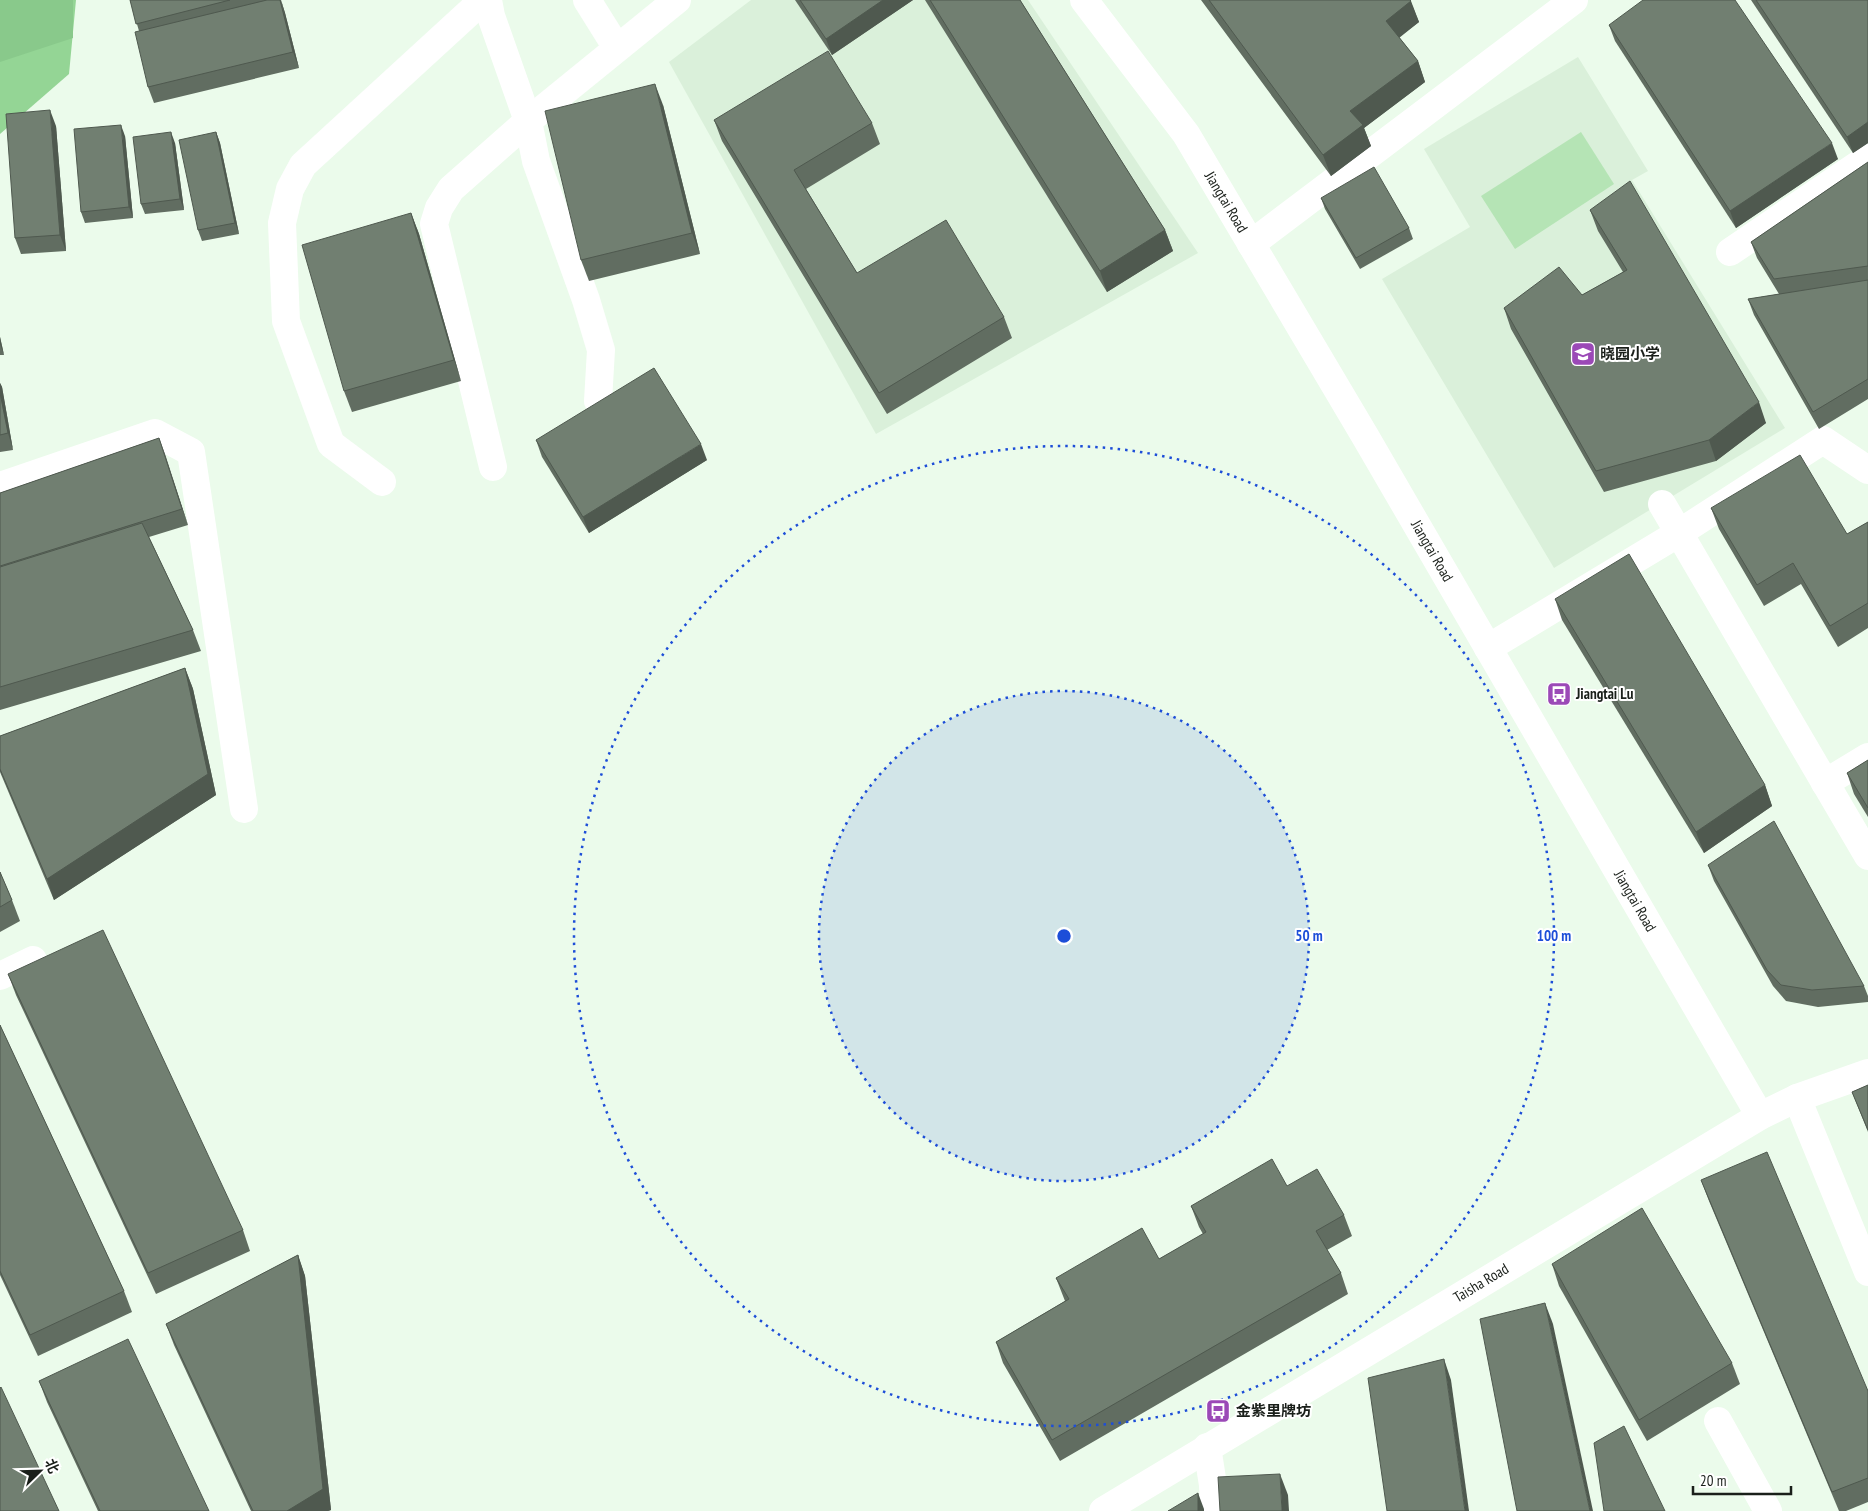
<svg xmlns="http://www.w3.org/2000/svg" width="1868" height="1511" font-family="'PT Sans Narrow','Noto Sans SC',sans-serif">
<rect width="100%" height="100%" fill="#ebfbeb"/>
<g fill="#daf0da">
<polygon points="751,0 1028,0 1198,253 876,434 669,62"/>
<polygon points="1578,57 1648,171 1632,180 1785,428 1554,568 1382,279 1470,227 1424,149"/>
</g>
<polygon fill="#b5e4b5" points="1581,132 1614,184 1515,249 1481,196"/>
<polygon fill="#94d595" points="0,0 76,0 69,74 0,134"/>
<polygon fill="#89c98b" points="0,0 73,0 73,38 0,62"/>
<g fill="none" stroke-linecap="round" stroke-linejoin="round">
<g stroke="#fff" stroke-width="28">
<polyline points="488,0 491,16 528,121 451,189 439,208 434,224 493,467"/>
<polyline points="587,0 617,48"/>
<polyline points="1084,0 1186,134 1365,436 1760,1116"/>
<polyline points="1251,244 1574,0"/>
<polyline points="1730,252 1868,158"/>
<polyline points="598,401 601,350 586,300 536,161 528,121 677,0"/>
<polyline points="382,482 331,444 286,321 282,223 290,189 303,165 483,0"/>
<polyline points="0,486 155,433 191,452 244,809"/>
<polyline points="1662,504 1868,856"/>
<polyline points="1488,648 1679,533 1823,440 1868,470"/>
<polyline points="1825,783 1868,757"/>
<polyline points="0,976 33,960"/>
<polyline points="1797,1098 1868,1272"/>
<polyline points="1718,1421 1768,1511"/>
<polyline points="1207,1447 1213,1485 1214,1511"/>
<polyline points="1103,1511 1760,1116 1797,1098 1868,1073"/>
</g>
</g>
<g fill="#616d61">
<polygon points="130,0 281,0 285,13 299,68 154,103 148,87 139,31"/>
<polygon points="795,0 913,0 832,55"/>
<polygon points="925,0 1020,0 1165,230 1173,251 1107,292"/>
<polygon points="1201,0 1410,0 1419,22 1399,37 1418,61 1425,82 1364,128 1371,146 1331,176"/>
<polygon points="1751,0 1868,0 1868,143 1853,153"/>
<polygon points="1609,25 1838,159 1736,228 1615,41"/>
<polygon points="663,105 700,254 589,281 581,260"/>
<polygon points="714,120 872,123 880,144 806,189 857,273 1004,317 1012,338 887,414 722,141"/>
<polygon points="56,126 66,251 21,254 15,238"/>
<polygon points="216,132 220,143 239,234 202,241 198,230"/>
<polygon points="125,136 133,218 85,223 81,212"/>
<polygon points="175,143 184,210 145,214 141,204"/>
<polygon points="1868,162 1868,399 1819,429 1754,315 1748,299 1779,294 1757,258 1751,242"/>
<polygon points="1321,198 1409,228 1413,239 1360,269 1325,209"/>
<polygon points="1590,210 1766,423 1716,461 1604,492 1511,329 1504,308 1582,295 1623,272 1598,231"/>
<polygon points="411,213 419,234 461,381 352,412 344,391"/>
<polygon points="0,337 4,355 0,355"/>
<polygon points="0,383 2,387 13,450 0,452"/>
<polygon points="159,438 188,525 149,537 193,630 201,651 0,710 0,493"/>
<polygon points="536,440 707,460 589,533 542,457"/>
<polygon points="1711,508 1847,534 1868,522 1868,628 1838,647 1801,584 1764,606 1719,529"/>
<polygon points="1555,599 1765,785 1772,806 1704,853 1562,620"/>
<polygon points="185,668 193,689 216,795 54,900 0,772 0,736"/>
<polygon points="1868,760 1868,817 1854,794 1847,773"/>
<polygon points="1708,865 1864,986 1868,996 1868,1002 1818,1007 1786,1001 1773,986 1714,881"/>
<polygon points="0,872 12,900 20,921 0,932"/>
<polygon points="8,974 243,1230 250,1251 156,1294 16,995"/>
<polygon points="0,1025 124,1291 132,1312 38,1356 0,1275"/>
<polygon points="1868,1085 1868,1132 1852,1092"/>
<polygon points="1701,1180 1868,1391 1868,1502 1846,1511 1839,1511 1709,1201"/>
<polygon points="1287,1186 1344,1215 1352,1236 1327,1250 1341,1273 1348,1294 1060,1461 1003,1363 996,1342 1065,1301 1056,1278 1159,1259 1203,1234 1199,1227 1191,1206"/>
<polygon points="298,1255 305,1276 331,1510 328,1511 251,1511 174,1345 166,1324"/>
<polygon points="1552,1264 1732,1363 1740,1384 1647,1441 1559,1286"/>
<polygon points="39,1381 209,1511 98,1511 47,1402"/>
</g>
<g fill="#4f594f">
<polygon points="281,0 285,13 299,68 293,52"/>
<polygon points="883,0 913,0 832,55 826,39"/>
<polygon points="1411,1 1419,22 1394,42 1386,21"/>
<polygon points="1418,61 1425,82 1364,128 1371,146 1331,176 1323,155 1350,111"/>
<polygon points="655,84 663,105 700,254 692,233"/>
<polygon points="50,110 56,126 66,251 60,235"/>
<polygon points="1868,122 1868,143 1853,153 1847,137"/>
<polygon points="121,125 125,136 133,218 129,207"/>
<polygon points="171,132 175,143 184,210 180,199"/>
<polygon points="216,132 220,143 239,234 235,223"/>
<polygon points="1832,143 1838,159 1736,228 1730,211"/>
<polygon points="411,213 419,234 461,381 454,360"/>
<polygon points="1165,230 1173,251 1107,292 1100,271"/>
<polygon points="0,337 4,355 0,344"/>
<polygon points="0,383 2,387 13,450 8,433 0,393"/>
<polygon points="1759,402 1766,423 1716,461 1709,440"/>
<polygon points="159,438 165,454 188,525 182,509"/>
<polygon points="701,444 707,460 589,533 583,517"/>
<polygon points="185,668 193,689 216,795 54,900 47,879"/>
<polygon points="1765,785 1772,806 1704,853 1696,832"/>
<polygon points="298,1255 305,1276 331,1510 328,1511 287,1511"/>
<polygon points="1545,1303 1553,1324 1593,1511 1590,1511"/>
<polygon points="1444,1359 1451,1380 1469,1511 1465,1511"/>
<polygon points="1280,1474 1288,1495 1289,1511 1282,1511"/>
<polygon points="1198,1493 1204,1509 1204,1511 1198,1511"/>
</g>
<g fill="#717f71" stroke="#4f594f">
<polygon points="130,0 230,0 136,24"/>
<polygon points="267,0 280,0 293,52 148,87 135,32"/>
<polygon points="800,0 883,0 826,39"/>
<polygon points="930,0 1020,0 1165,230 1100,271"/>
<polygon points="1209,0 1410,0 1411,1 1386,21 1418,61 1350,111 1363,125 1323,155"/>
<polygon points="1643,0 1735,0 1832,143 1730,211 1609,25"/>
<polygon points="1756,0 1868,0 1868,122 1847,137"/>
<polygon points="828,51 872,123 794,170 857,273 946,220 1004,317 879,393 714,120"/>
<polygon points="655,84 692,233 581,260 545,111"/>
<polygon points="50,110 60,235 15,238 6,114"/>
<polygon points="121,125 129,207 81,212 74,129"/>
<polygon points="171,132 180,199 141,204 133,137"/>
<polygon points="216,132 235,223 198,230 179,140"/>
<polygon points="1868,162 1868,266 1774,279 1751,242"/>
<polygon points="1374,167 1409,228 1356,258 1321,198"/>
<polygon points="1630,181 1759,402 1709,440 1596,471 1504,308 1559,267 1582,295 1627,270 1590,210"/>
<polygon points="411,213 454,360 344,391 302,245"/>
<polygon points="1868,280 1868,379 1813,412 1748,299"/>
<polygon points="654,368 701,444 583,517 536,440"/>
<polygon points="0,393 8,433 0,435"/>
<polygon points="159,438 182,509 0,566 0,493"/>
<polygon points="1800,455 1847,534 1868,522 1868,603 1830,626 1793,563 1757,585 1711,508"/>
<polygon points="142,523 193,630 0,687 0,567"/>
<polygon points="1629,554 1765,785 1696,832 1555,599"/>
<polygon points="185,668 208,774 47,879 0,769 0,736"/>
<polygon points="1868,760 1868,808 1847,773"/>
<polygon points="1774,821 1864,986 1812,990 1781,985 1767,970 1708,865"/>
<polygon points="0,872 12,900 0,907"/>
<polygon points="103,930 243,1230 148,1273 8,974"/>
<polygon points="0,1025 124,1291 30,1335 0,1271"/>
<polygon points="1868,1085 1868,1130 1852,1092"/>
<polygon points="1767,1152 1868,1391 1868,1478 1832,1492 1701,1180"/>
<polygon points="1272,1159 1287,1186 1317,1169 1344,1215 1316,1231 1341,1273 1052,1440 996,1342 1069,1299 1056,1278 1142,1228 1159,1259 1206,1232 1191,1206"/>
<polygon points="1642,1208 1732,1363 1639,1420 1552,1264"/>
<polygon points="298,1255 323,1489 287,1511 253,1511 166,1324"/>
<polygon points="1545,1303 1590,1511 1517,1511 1480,1319"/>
<polygon points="128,1339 209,1511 100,1511 39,1381"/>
<polygon points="1444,1359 1465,1511 1387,1511 1368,1378"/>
<polygon points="1,1387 59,1511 0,1511 0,1388"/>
<polygon points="1624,1426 1665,1511 1604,1511 1594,1443"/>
<polygon points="1280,1474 1282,1511 1220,1511 1218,1477"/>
<polygon points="1198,1493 1198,1511 1168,1511"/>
</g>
<circle cx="1064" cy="936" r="245" fill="#1d4ed8" fill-opacity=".12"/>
<g fill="none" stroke="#1d4ed8" stroke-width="2.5" stroke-dasharray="2.5 5">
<circle cx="1064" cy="936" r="245"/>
<circle cx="1064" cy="936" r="490"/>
</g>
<defs>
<symbol id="school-square" viewBox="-11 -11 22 22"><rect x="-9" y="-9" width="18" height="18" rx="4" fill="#9b49b7" stroke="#fff"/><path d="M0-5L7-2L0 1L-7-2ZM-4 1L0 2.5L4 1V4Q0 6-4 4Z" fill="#fff"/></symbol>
<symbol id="bus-square" viewBox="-11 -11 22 22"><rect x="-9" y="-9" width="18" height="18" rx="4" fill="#9b49b7" stroke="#fff"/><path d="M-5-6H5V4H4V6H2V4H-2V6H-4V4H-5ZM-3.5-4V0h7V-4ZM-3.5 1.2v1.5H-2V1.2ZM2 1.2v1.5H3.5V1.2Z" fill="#fff"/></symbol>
</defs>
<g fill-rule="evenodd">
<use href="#school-square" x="1569" y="340" width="28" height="28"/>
<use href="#bus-square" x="1545" y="680" width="28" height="28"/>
<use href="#bus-square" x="1204" y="1397" width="28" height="28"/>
</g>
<g text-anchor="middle" stroke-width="4" stroke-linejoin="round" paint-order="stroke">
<g font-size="15" fill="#1a1f1a" stroke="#fff">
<text transform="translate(1226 202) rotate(59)" y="5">Jiangtai Road</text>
<text transform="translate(1432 551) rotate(60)" y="5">Jiangtai Road</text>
<text transform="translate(1635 901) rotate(60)" y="5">Jiangtai Road</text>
<text transform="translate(1481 1283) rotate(-31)" y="5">Taisha Road</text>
</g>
<g font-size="15" font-weight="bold" fill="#1a1f1a" stroke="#fff" text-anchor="start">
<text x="1600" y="359">晓园小学</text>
<text x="1576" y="699">Jiangtai Lu</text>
<text x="1236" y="1416">金紫里牌坊</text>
</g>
</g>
<circle cx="1064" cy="936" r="8" fill="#1d4ed8" stroke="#fff" stroke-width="2.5"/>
<g font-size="15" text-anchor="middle" font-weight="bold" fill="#1d4ed8" stroke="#fff" stroke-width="4" stroke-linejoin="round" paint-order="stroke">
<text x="1309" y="941">50 m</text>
<text x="1554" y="941">100 m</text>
</g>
<g transform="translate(40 1471) rotate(67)" stroke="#ffffff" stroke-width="4" paint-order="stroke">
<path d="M0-4L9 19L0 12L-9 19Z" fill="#1a1f1a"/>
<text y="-8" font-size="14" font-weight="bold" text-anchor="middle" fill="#1a1f1a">北</text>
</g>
<path d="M1693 1486v8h98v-8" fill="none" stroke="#1a1f1a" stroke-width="2.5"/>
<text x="1700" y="1486" font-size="15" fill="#1a1f1a" stroke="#ffffff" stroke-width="4" paint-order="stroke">20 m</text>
</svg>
